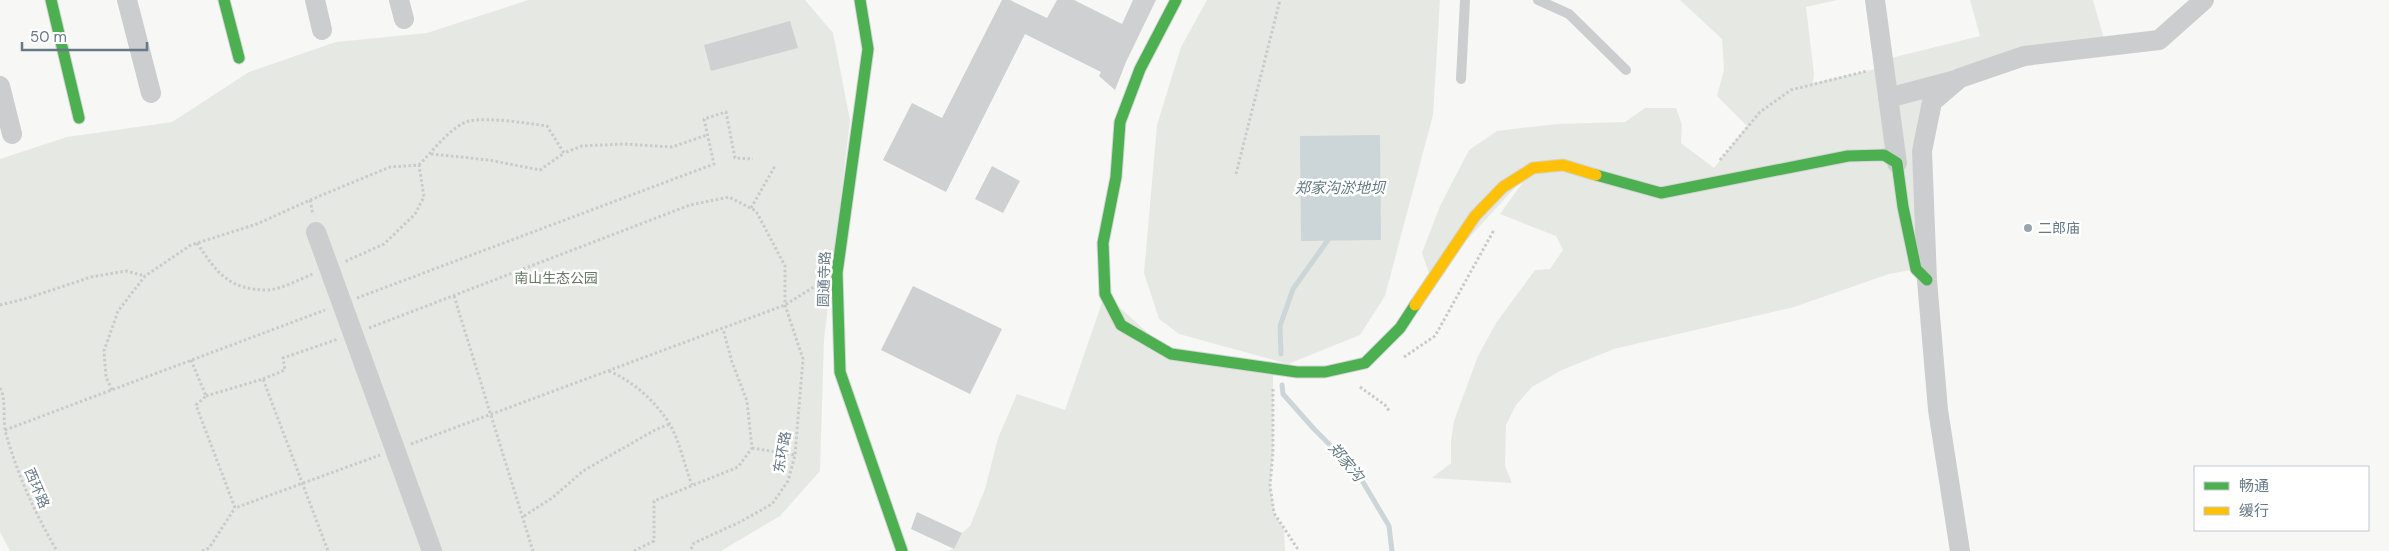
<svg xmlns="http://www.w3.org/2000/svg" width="2389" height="551" font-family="'DM Sans','Noto Sans SC',sans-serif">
<rect width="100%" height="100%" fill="#f7f7f6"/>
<g fill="#e6e9e3">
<polygon points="528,0 805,0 833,33 850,120 824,340 820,471 780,516 721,551 10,551 0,532 0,159 67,137 172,122 249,72 336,42 427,33"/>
<polygon points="1207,0 1440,0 1433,115 1385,296 1360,335 1288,364 1179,334 1159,319 1144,273 1157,125 1181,47"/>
<polygon points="1680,0 1837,0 1806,7 1814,74 1813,83 1884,67 1883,60 1980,36 1970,0 2093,0 2106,46 2024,56 1932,102 1916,269 1889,274 1794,307 1614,349 1562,370 1532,387 1516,405 1506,425 1505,466 1512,483 1432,478 1451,463 1451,441 1454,421 1478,356 1496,323 1535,270 1550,269 1563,250 1556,236 1500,214 1533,168 1431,279 1422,253 1440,206 1469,150 1497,131 1557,124 1625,122 1645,108 1676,108 1682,125 1681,143 1714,168 1747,126 1717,96 1724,70 1722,39"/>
<polygon points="1105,294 1171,354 1273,368 1273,452 1270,486 1274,513 1284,530 1285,551 946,551 954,549 962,533 970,526 985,489 998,438 1017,394 1065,410"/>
</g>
<polygon fill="#ccd5d7" points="1380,135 1381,240 1301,241 1300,136"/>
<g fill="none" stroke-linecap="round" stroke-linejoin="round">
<g stroke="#ccd5d7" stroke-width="5">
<polyline points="1281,354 1280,326 1293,289 1328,240"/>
<polyline points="1282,385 1283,394 1314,429 1357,472 1389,526 1392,551"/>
</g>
</g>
<g fill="#ced0d1">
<polygon points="1002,0 1010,0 1047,18 1057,0 1074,0 1122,24 1133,0 1156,0 1126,62 1115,90 1099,76 1101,72 1025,34 946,192 883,160 912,103 942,118"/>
<polygon points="790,21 798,48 711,71 704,45"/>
<polygon points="992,166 1020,181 1003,213 975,199"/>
<polygon points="913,286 1002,329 970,394 881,350"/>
<polygon points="917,512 962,533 954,549 911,529"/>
</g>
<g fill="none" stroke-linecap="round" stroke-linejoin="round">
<defs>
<g id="fast">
<polyline points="51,0 79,118"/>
<polyline points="224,0 239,58"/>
<polyline points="860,0 868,49 837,273 840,372 902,551"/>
<polyline points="1176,0 1140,69 1120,122 1116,177 1103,243 1105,294 1121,325 1171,354 1297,372 1325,372 1365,363 1400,328 1415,305"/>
<polyline points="1596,175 1661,193 1848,156 1884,155 1897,163 1903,207 1916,269 1927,280"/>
</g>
<polyline id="slow" points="1415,305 1475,216 1503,187 1533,168 1563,165 1596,175"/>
</defs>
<use href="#fast" stroke="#d4d5d6" stroke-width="13"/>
<use href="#slow" stroke="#d4d5d6" stroke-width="13"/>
<g stroke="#c9cacb" stroke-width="3" stroke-dasharray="2.5 2.5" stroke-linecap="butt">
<polyline points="431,154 489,160 540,170 564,153"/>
<polyline points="1720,160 1760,112 1791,90 1867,71"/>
<path d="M419 165C431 153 452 125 469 121 489 117 525 123 547 126L564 153 582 146 623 144 672 147 707 135"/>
<polyline points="1236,174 1280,0"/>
<polyline points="310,200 390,167 419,165 424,197 415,214 384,244 344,262"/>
<polyline points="751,208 775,166"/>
<path d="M197 243C217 273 229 290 268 290 282 289 300 279 313 274"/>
<polyline points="454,296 533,551"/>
<polyline points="357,298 714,164 704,119 726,112 735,158 753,159"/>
<polyline points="0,305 28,298 91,277 126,271 145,276"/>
<polyline points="369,328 690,205 729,197 756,211 785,266 785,305 803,359 795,455 788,481 772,504 740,522 694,543 690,551"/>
<polyline points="1404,357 1435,336 1494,230"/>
<polyline points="191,360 206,396 196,405 235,508 380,455"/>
<path d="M609 371C633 381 656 402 669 423 679 439 685 467 692 485"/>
<polyline points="263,379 285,370 283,358 338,339"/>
<polyline points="1360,387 1385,405 1390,412"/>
<path d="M0 388C7 401 2 419 6 434 18 476 35 513 57 551"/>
<polyline points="1273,389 1273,452 1270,486 1274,513 1299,551"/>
<polyline points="112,390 106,377 104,351 118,311 145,276 191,245 257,224 310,200 313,215"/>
<polyline points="206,396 263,379 328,551"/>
<polyline points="5,430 325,310"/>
<polyline points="411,444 785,305 817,285"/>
<polyline points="752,448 795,455"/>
<polyline points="524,516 552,498 583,471 655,430 670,424"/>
<polyline points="202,551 209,548 235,508"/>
<polyline points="634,551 654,541 654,501 738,467 752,448 747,401 732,362 723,329"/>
</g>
<g stroke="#cccdce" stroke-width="10">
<polyline points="1538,0 1569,14 1626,70"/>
<polyline points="1461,79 1465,0"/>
</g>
<g stroke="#cccdce" stroke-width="20">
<polyline points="127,0 151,93"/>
<polyline points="315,0 322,30"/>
<polyline points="399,0 404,19"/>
<polyline points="1875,0 1897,163"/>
<polyline points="0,86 12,134"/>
<polyline points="1888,98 1956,80"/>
<polyline points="316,232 432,551"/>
<polyline points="1960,551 1938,410 1927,280 1922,151 1932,102 1960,78 2024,56 2159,40 2204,0"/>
</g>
<use href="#fast" stroke="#4caf50" stroke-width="11"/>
<use href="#slow" stroke="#ffc107" stroke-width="11"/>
</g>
<circle fill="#99a5ae" stroke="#fff" stroke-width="2" cx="2028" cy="228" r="5"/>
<g text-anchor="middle" stroke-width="5" stroke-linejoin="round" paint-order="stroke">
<g font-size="14" fill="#677987" stroke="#fff" text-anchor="start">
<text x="2038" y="233">二郎庙</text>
</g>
<g font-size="14" fill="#667962" stroke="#fff">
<text x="556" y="283">南山生态公园</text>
</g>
<g font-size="14" fill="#677987" stroke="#fff">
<text transform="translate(824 279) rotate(-88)" y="5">圆通寺路</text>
<text transform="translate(782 452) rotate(-80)" y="5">东环路</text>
<text transform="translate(37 488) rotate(67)" y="5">西环路</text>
</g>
<g font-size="15" font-style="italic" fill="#637a83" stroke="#fff">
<text x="1340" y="193">郑家沟淤地坝</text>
<text transform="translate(1346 462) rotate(50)" y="5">郑家沟</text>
</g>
</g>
<rect x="2194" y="466" width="175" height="65" fill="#ffffff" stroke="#c2c9cf"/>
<rect x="2204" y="482" width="25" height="8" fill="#4caf50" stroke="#c2c9cf"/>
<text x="2239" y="491" font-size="15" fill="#677987">畅通</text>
<rect x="2204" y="507" width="25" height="8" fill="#ffc107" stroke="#c2c9cf"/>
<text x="2239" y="516" font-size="15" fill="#677987">缓行</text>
<path d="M22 42v8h125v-8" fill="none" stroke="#677987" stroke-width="2.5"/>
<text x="30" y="42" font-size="15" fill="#677987" stroke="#ffffff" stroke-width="4" paint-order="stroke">50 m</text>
</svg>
